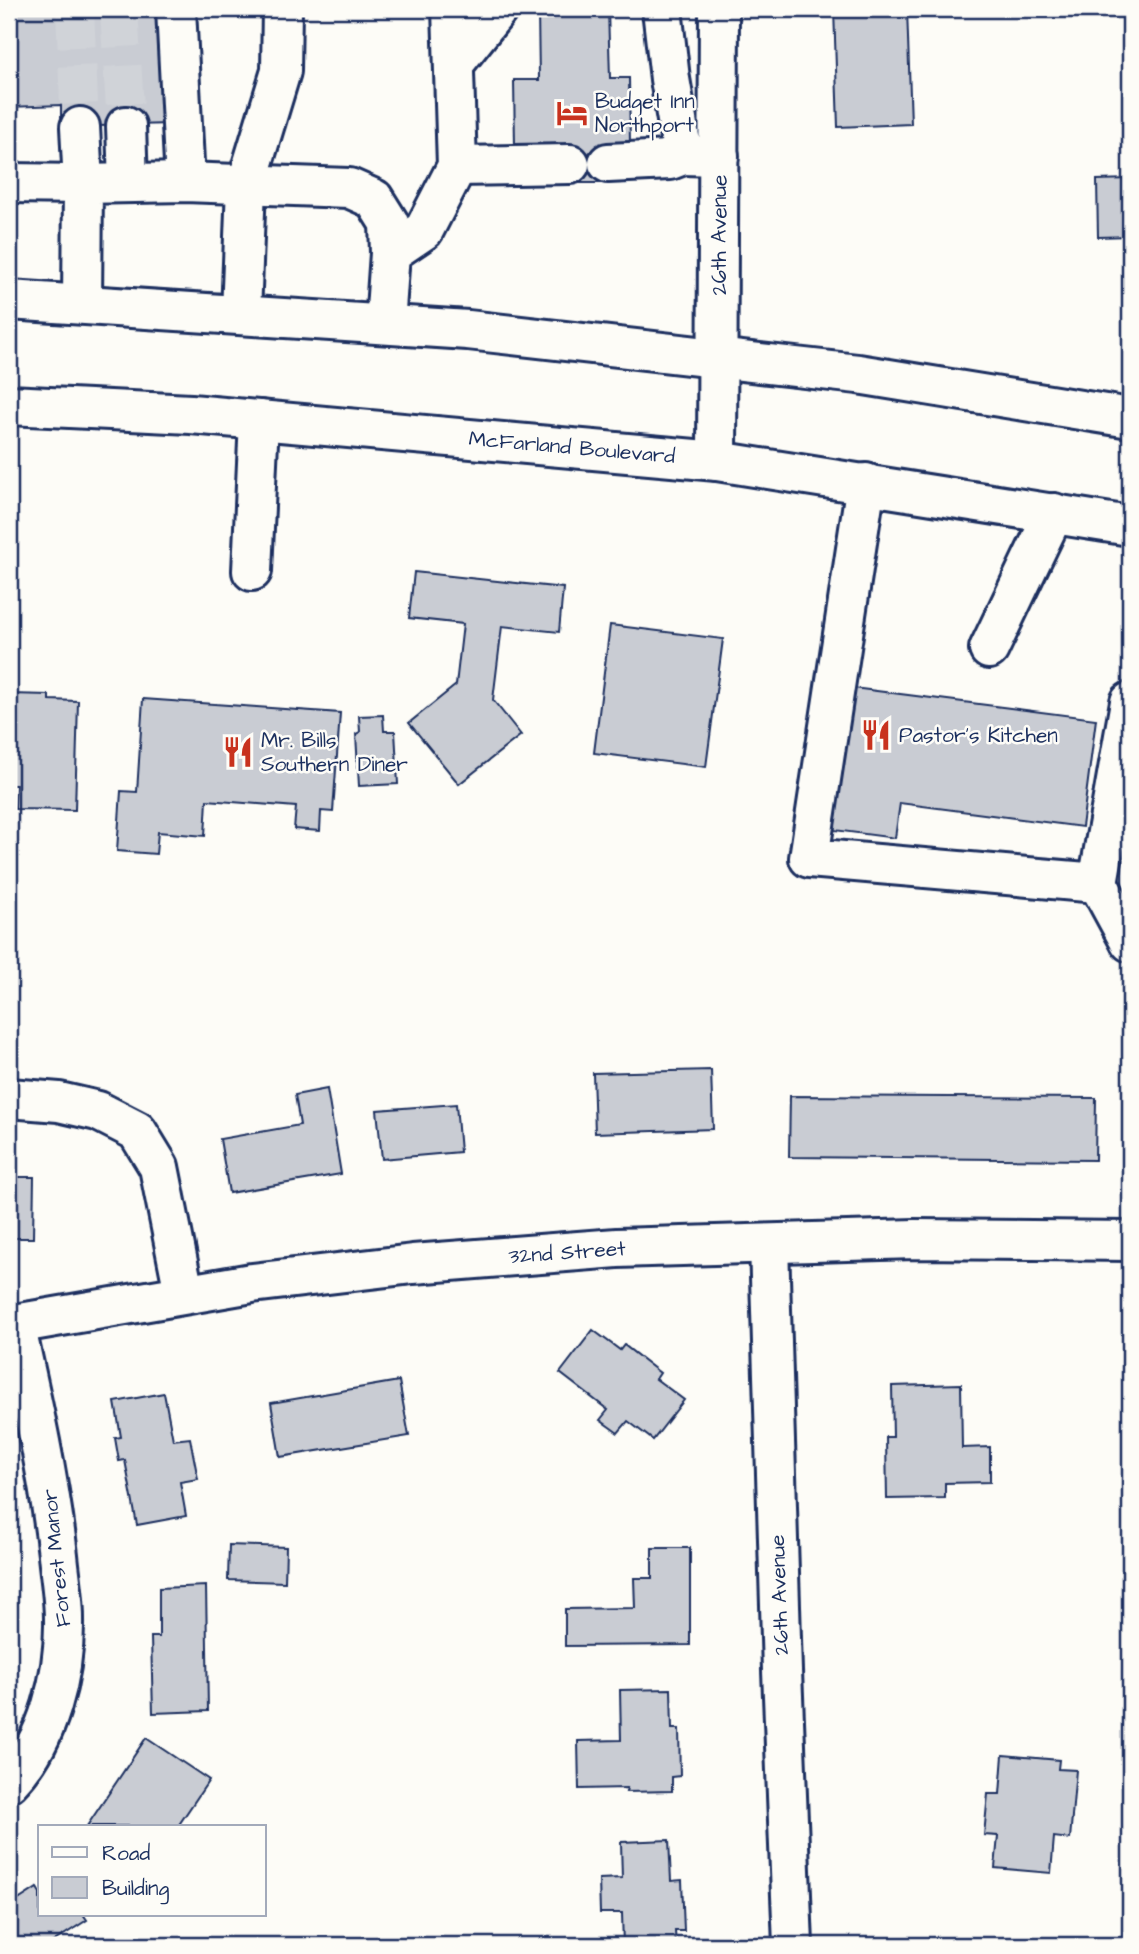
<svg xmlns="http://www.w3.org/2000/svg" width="1139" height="1954" font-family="'Architects Daughter',sans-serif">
<rect width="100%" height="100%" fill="#fdfcf7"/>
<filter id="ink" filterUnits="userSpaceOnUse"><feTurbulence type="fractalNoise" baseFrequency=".0143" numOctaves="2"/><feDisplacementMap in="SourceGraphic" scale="14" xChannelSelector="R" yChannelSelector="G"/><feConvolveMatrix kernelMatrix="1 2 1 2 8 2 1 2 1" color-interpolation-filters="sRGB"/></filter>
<g filter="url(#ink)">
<g fill="#c9ccd3" stroke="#1b2f5e" stroke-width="2">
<polygon points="9,9 167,9 170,124 61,127 61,105 9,107"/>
<polygon points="538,9 608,9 610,78 629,78 630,145 607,146 608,183 571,183 570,145 515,147 514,80 539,80"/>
<polygon points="834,9 907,9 911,124 838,127"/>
<polygon points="1130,179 1130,236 1098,237 1097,180"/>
<polygon points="414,572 563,588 559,632 502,626 493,700 521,735 459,784 409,723 456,685 463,624 409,618"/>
<polygon points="610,625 723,639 706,767 594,753"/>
<polygon points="853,688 1096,719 1082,827 900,803 895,838 834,830"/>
<polygon points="10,694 49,695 49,700 78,701 75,810 15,809 16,785 9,785"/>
<polygon points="143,699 340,713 333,812 321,811 320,831 294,829 296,807 207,800 205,836 158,832 156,854 117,851 121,791 137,792"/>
<polygon points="383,715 384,731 395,731 398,784 359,786 356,734 360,732 359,716"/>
<polygon points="711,1070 713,1129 595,1133 593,1073"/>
<polygon points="327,1089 341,1174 229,1193 220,1139 300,1125 295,1095"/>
<polygon points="790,1096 1096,1098 1095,1160 789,1157"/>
<polygon points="456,1104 460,1152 382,1159 377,1110"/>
<polygon points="9,1177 34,1177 33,1238 9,1238"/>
<polygon points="593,1330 620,1350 624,1345 660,1373 656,1379 684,1400 653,1440 628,1421 618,1433 600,1420 608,1410 560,1373"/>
<polygon points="399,1381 409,1436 280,1457 271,1403"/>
<polygon points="961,1384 962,1448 990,1447 990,1482 945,1483 945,1498 887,1499 886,1437 893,1437 892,1386"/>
<polygon points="164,1393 173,1440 190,1438 198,1479 180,1482 186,1516 137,1525 125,1460 119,1461 115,1438 121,1437 115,1402"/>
<polygon points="229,1545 286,1547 285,1582 228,1580"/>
<polygon points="652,1548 690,1548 690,1645 565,1646 565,1609 635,1608 634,1578 652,1578"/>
<polygon points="206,1586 208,1711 153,1713 151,1637 159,1637 159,1588"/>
<polygon points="671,1689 672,1729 679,1729 680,1776 672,1777 672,1791 626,1792 627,1788 579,1789 578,1741 621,1740 620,1690"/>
<polygon points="146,1738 209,1780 178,1826 87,1826"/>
<polygon points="1003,1755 1059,1760 1058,1769 1076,1770 1070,1839 1054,1837 1051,1873 995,1868 998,1836 984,1835 988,1794 1000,1794"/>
<polygon points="669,1840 671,1881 682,1880 684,1931 675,1931 676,1945 623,1945 622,1913 600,1913 599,1879 622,1878 621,1842"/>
<polygon points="37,1888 40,1893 40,1914 83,1914 87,1920 48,1945 9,1945 9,1906"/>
</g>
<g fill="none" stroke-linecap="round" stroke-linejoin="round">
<g stroke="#d0d3d8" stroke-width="38" stroke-dasharray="38 19" stroke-linecap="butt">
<polyline points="75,9 80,127"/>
<polyline points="119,9 126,126"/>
</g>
<defs>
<g id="minor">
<polyline points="176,9 185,182"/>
<polyline points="662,9 670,79 683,155 719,156"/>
<polyline points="454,64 498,9"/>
<polyline points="126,126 128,183"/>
<polyline points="608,163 670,160 683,155"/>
<polyline points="457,166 570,164"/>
<polyline points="9,183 83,184 80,127"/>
<polyline points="390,253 424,230 457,166 452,9"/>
<polyline points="82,304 83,184 185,182 349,188 374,199 389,223 390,253 385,324"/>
<polyline points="241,314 246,186 281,71 282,9"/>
<polyline points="717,461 719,9"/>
<polyline points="866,483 809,858 1098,883 1130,702"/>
<polyline points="252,571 259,420"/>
<polyline points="989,649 1054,513"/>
<polyline points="1098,883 1130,942"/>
<polyline points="9,1098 59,1102 98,1111 137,1131 159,1167 184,1293"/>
<polyline points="769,1244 782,1671 793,1945"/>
<polyline points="9,1325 252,1283 413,1264 617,1248 915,1239 1130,1241"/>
<path d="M9 1782C49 1742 65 1673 64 1619 64 1598 60 1576 58 1555 49 1477 32 1401 15 1324"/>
</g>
<g id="highway">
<polyline points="9,300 468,330 858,374 1130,418"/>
<polyline points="9,405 191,414 717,461 1130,526"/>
</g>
</defs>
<use href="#minor" stroke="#1b2f5e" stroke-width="44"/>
<use href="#highway" stroke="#1b2f5e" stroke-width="44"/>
<use href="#minor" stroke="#fdfcf7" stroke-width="38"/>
<use href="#highway" stroke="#fdfcf7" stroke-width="38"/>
</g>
</g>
<defs>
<symbol id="hotel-bare" viewBox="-9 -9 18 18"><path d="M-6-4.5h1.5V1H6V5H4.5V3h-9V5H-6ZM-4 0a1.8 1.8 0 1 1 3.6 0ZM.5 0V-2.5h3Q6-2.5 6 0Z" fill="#c8321e" stroke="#fdfcf7" stroke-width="2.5" paint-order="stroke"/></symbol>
<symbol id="restaurant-bare" viewBox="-9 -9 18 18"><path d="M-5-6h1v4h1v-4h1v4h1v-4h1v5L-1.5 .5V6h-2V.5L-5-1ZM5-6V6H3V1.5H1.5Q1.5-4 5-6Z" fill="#c8321e" stroke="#fdfcf7" stroke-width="2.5" paint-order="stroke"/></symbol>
</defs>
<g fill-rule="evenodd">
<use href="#hotel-bare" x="550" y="91" width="44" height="44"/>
<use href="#restaurant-bare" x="854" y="713" width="44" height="44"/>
<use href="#restaurant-bare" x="216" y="730" width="44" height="44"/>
</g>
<g text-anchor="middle" stroke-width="5" stroke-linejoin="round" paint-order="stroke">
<g font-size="21" fill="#1b2f5e" stroke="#fdfcf7" text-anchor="start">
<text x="595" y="108">Budget Inn<tspan x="595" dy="24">Northport</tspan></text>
<text x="899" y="742">Pastor's Kitchen</text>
<text x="261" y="747">Mr. Bills<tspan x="261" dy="24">Southern Diner</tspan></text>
</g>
<g font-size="21" fill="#1b2f5e" stroke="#fdfcf7">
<text transform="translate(719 235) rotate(-90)" y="7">26th Avenue</text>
<text transform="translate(572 447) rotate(5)" y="7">McFarland Boulevard</text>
<text transform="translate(567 1252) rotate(-4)" y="7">32nd Street</text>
<text transform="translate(56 1558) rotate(-96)" y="7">Forest Manor</text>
<text transform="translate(779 1595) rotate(-92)" y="7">26th Avenue</text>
</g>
</g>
<rect width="1139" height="1954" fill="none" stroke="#fdfcf7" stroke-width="35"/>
<rect x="18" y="18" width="1104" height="1919" fill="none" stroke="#1b2f5e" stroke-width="2.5" filter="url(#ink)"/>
<rect x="38" y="1825" width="228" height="91" fill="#fdfcf7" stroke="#a3aaba" stroke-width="2"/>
<rect x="52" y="1847" width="35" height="10" fill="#fdfcf7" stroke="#a3aaba" stroke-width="2"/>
<text x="102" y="1860" font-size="21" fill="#1b2f5e">Road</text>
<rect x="52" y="1877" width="35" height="21" fill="#c9ccd3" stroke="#a3aaba" stroke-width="2"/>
<text x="102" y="1895" font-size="21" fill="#1b2f5e">Building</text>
</svg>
